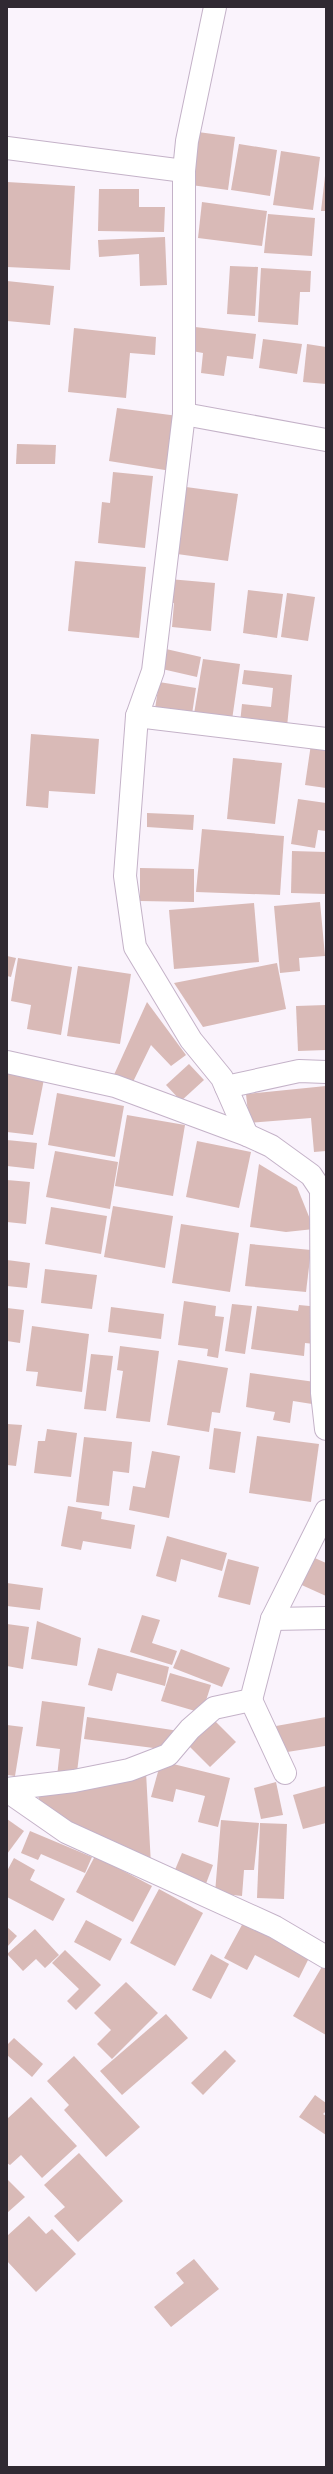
<svg xmlns="http://www.w3.org/2000/svg" width="333" height="2474" font-family="'Noto Sans',sans-serif">
<rect width="100%" height="100%" fill="#faf3fc"/>
<g fill="#d9bab7">
<polygon points="198,132 235,137 228,190 191,185"/>
<polygon points="239,144 277,150 270,196 231,190"/>
<polygon points="281,151 320,157 313,210 273,205"/>
<polygon points="325,176 326,176 326,211 321,211"/>
<polygon points="7,182 75,186 70,270 7,267"/>
<polygon points="99,189 139,189 139,207 165,207 164,232 98,231"/>
<polygon points="202,202 267,211 262,246 198,238"/>
<polygon points="268,214 315,218 312,256 264,253"/>
<polygon points="165,237 167,285 140,286 139,254 99,257 98,240"/>
<polygon points="230,266 258,267 255,316 227,314"/>
<polygon points="261,268 311,271 310,292 300,292 298,325 258,322"/>
<polygon points="7,281 54,286 50,325 7,321"/>
<polygon points="195,327 256,334 253,359 227,356 224,376 201,373 203,353 192,351"/>
<polygon points="74,328 156,337 155,355 130,353 126,398 68,392"/>
<polygon points="263,339 302,344 297,374 259,368"/>
<polygon points="307,344 326,347 326,384 303,382"/>
<polygon points="117,408 178,416 171,471 109,461"/>
<polygon points="17,444 56,445 55,464 16,464"/>
<polygon points="113,472 153,476 145,548 98,543 102,502 110,503"/>
<polygon points="186,487 238,494 228,561 177,554"/>
<polygon points="75,561 146,567 139,638 68,631"/>
<polygon points="169,579 215,583 211,631 172,627 174,603 166,602"/>
<polygon points="248,590 283,594 277,638 243,633"/>
<polygon points="287,593 315,597 308,641 281,637"/>
<polygon points="166,649 201,657 197,677 162,669"/>
<polygon points="203,659 240,664 232,720 194,714"/>
<polygon points="244,670 292,675 287,727 240,723 242,704 271,707 273,688 242,684"/>
<polygon points="159,682 196,688 192,714 155,709"/>
<polygon points="31,734 99,739 95,794 49,791 48,808 26,806"/>
<polygon points="311,744 326,746 326,788 305,785"/>
<polygon points="233,758 282,763 275,824 227,819"/>
<polygon points="298,799 326,803 326,831 318,830 315,848 291,844"/>
<polygon points="147,813 194,815 193,830 147,827"/>
<polygon points="202,829 284,836 280,895 196,892"/>
<polygon points="292,851 326,852 326,894 291,893"/>
<polygon points="140,868 194,869 194,902 140,901"/>
<polygon points="320,902 325,956 299,958 300,971 280,973 274,906"/>
<polygon points="254,903 259,962 174,969 169,910"/>
<polygon points="7,956 16,958 11,977 7,976"/>
<polygon points="18,958 72,967 61,1035 27,1029 31,1005 11,1001"/>
<polygon points="277,963 286,1009 203,1027 174,983"/>
<polygon points="78,966 131,974 120,1044 67,1036"/>
<polygon points="147,1002 186,1055 171,1066 151,1045 131,1086 113,1077"/>
<polygon points="326,1005 326,1050 298,1051 296,1006"/>
<polygon points="189,1064 204,1080 181,1101 166,1085"/>
<polygon points="7,1072 44,1079 33,1135 7,1132"/>
<polygon points="326,1086 326,1151 314,1152 311,1118 249,1123 246,1094"/>
<polygon points="57,1093 124,1106 115,1157 48,1145"/>
<polygon points="127,1115 185,1125 173,1196 115,1186"/>
<polygon points="7,1140 37,1143 34,1169 7,1166"/>
<polygon points="197,1141 251,1152 239,1208 186,1197"/>
<polygon points="55,1151 118,1162 110,1209 46,1197"/>
<polygon points="259,1164 297,1187 314,1229 286,1232 250,1227"/>
<polygon points="7,1180 30,1182 26,1224 7,1222"/>
<polygon points="113,1206 173,1216 165,1268 104,1257"/>
<polygon points="51,1207 107,1216 101,1254 45,1244"/>
<polygon points="181,1224 239,1233 230,1292 172,1283"/>
<polygon points="250,1244 311,1250 306,1292 245,1286"/>
<polygon points="7,1260 30,1263 27,1288 7,1286"/>
<polygon points="45,1269 97,1275 92,1309 41,1303"/>
<polygon points="184,1301 216,1306 215,1316 224,1317 218,1358 207,1356 208,1349 178,1345"/>
<polygon points="232,1304 252,1306 245,1354 225,1351"/>
<polygon points="299,1305 320,1307 315,1344 305,1343 304,1356 251,1349 257,1306 298,1311"/>
<polygon points="111,1307 164,1314 161,1339 108,1332"/>
<polygon points="7,1308 24,1310 20,1343 7,1341"/>
<polygon points="32,1326 89,1334 82,1392 36,1386 38,1372 26,1371"/>
<polygon points="120,1346 159,1351 150,1422 116,1418 123,1371 117,1370"/>
<polygon points="91,1354 113,1356 106,1411 84,1409"/>
<polygon points="178,1360 228,1368 220,1413 212,1412 209,1432 167,1425"/>
<polygon points="250,1373 315,1382 312,1404 293,1401 290,1423 273,1420 275,1412 246,1407"/>
<polygon points="7,1424 22,1425 16,1466 7,1465"/>
<polygon points="214,1428 241,1432 235,1473 209,1469"/>
<polygon points="47,1429 77,1433 71,1477 34,1473 38,1441 45,1441"/>
<polygon points="257,1436 319,1444 311,1502 249,1493"/>
<polygon points="84,1437 132,1442 129,1473 113,1471 109,1506 76,1502"/>
<polygon points="152,1451 180,1456 169,1518 129,1510 133,1486 145,1488"/>
<polygon points="68,1506 102,1512 101,1519 135,1525 131,1549 83,1541 81,1550 61,1546"/>
<polygon points="167,1536 227,1553 222,1571 181,1559 176,1582 156,1576"/>
<polygon points="308,1555 326,1563 326,1596 295,1582"/>
<polygon points="228,1559 259,1567 250,1605 218,1597"/>
<polygon points="7,1583 43,1588 40,1610 7,1606"/>
<polygon points="142,1615 160,1620 152,1643 177,1651 172,1665 130,1652"/>
<polygon points="37,1621 81,1638 77,1666 31,1659"/>
<polygon points="7,1624 29,1627 23,1669 7,1666"/>
<polygon points="98,1648 169,1667 165,1686 117,1673 112,1691 88,1685"/>
<polygon points="181,1649 230,1668 222,1687 173,1668"/>
<polygon points="170,1673 211,1685 202,1713 161,1701"/>
<polygon points="42,1701 85,1707 76,1780 57,1777 60,1749 36,1746"/>
<polygon points="87,1717 179,1731 169,1750 84,1739"/>
<polygon points="326,1717 326,1748 325,1746 281,1753 276,1726"/>
<polygon points="212,1718 236,1742 210,1767 186,1743"/>
<polygon points="7,1725 23,1727 15,1776 7,1775"/>
<polygon points="161,1761 230,1778 218,1827 198,1822 205,1796 176,1789 173,1802 151,1797"/>
<polygon points="146,1772 151,1865 44,1812 38,1796 104,1785"/>
<polygon points="276,1782 283,1815 261,1819 254,1788"/>
<polygon points="326,1786 326,1823 303,1829 293,1795"/>
<polygon points="7,1819 24,1831 7,1854"/>
<polygon points="221,1820 259,1823 254,1870 244,1870 242,1896 215,1893"/>
<polygon points="260,1823 287,1824 284,1899 257,1898"/>
<polygon points="30,1831 92,1857 85,1873 41,1854 38,1860 21,1853"/>
<polygon points="182,1853 213,1865 204,1889 172,1877"/>
<polygon points="95,1856 152,1886 133,1922 76,1892"/>
<polygon points="14,1858 35,1870 30,1880 65,1899 53,1921 7,1897 7,1871"/>
<polygon points="159,1889 203,1913 175,1966 130,1943"/>
<polygon points="86,1920 122,1939 110,1961 74,1942"/>
<polygon points="243,1923 309,1958 299,1978 255,1955 247,1970 224,1958"/>
<polygon points="7,1927 17,1936 7,1947"/>
<polygon points="35,1929 59,1955 45,1968 36,1959 23,1971 7,1954"/>
<polygon points="65,1950 101,1985 76,2010 67,2001 79,1989 52,1963"/>
<polygon points="211,1954 229,1964 211,1999 192,1990"/>
<polygon points="323,1965 326,1966 326,2035 293,2016"/>
<polygon points="126,1982 158,2013 112,2059 97,2044 111,2030 94,2013"/>
<polygon points="166,2014 188,2038 122,2095 100,2071"/>
<polygon points="14,2038 43,2064 32,2077 7,2055 7,2045"/>
<polygon points="225,2050 236,2061 203,2095 191,2083"/>
<polygon points="74,2056 140,2127 106,2157 64,2110 69,2105 47,2081"/>
<polygon points="315,2095 326,2103 326,2111 323,2114 326,2116 326,2135 299,2117"/>
<polygon points="31,2097 77,2146 42,2178 21,2155 10,2165 7,2163 7,2119"/>
<polygon points="79,2153 123,2201 78,2242 54,2216 65,2207 44,2185"/>
<polygon points="7,2179 25,2197 7,2213"/>
<polygon points="29,2216 46,2234 52,2229 76,2254 36,2292 7,2261 7,2236"/>
<polygon points="194,2259 219,2289 171,2327 154,2307 184,2283 176,2273"/>
</g>
<g fill="none" stroke-linecap="round" stroke-linejoin="round">
<defs>
<g id="minor">
<polyline points="215,7 187,141 184,171 184,414 153,671 137,716 125,876 135,947 191,1040 222,1078 247,1135"/>
<polyline points="7,148 184,171"/>
<polyline points="184,414 326,440"/>
<polyline points="137,716 326,739"/>
<polyline points="7,1062 115,1086 247,1135 271,1146 311,1175 321,1190 322,1393 326,1429"/>
<polyline points="226,1087 299,1071 326,1072"/>
<polyline points="272,1619 326,1618"/>
<polyline points="251,1700 285,1773"/>
<polyline points="7,1789 74,1781 129,1770 168,1755 190,1729 214,1708 251,1700 272,1619 326,1511"/>
<polyline points="7,1791 66,1832 275,1927 326,1957"/>
</g>
</defs>
<use href="#minor" stroke="#c4b2c8" stroke-width="24"/>
<use href="#minor" stroke="#fff" stroke-width="22"/>
</g>
<rect width="333" height="2474" fill="none" stroke="#302932" stroke-width="16"/>
</svg>
